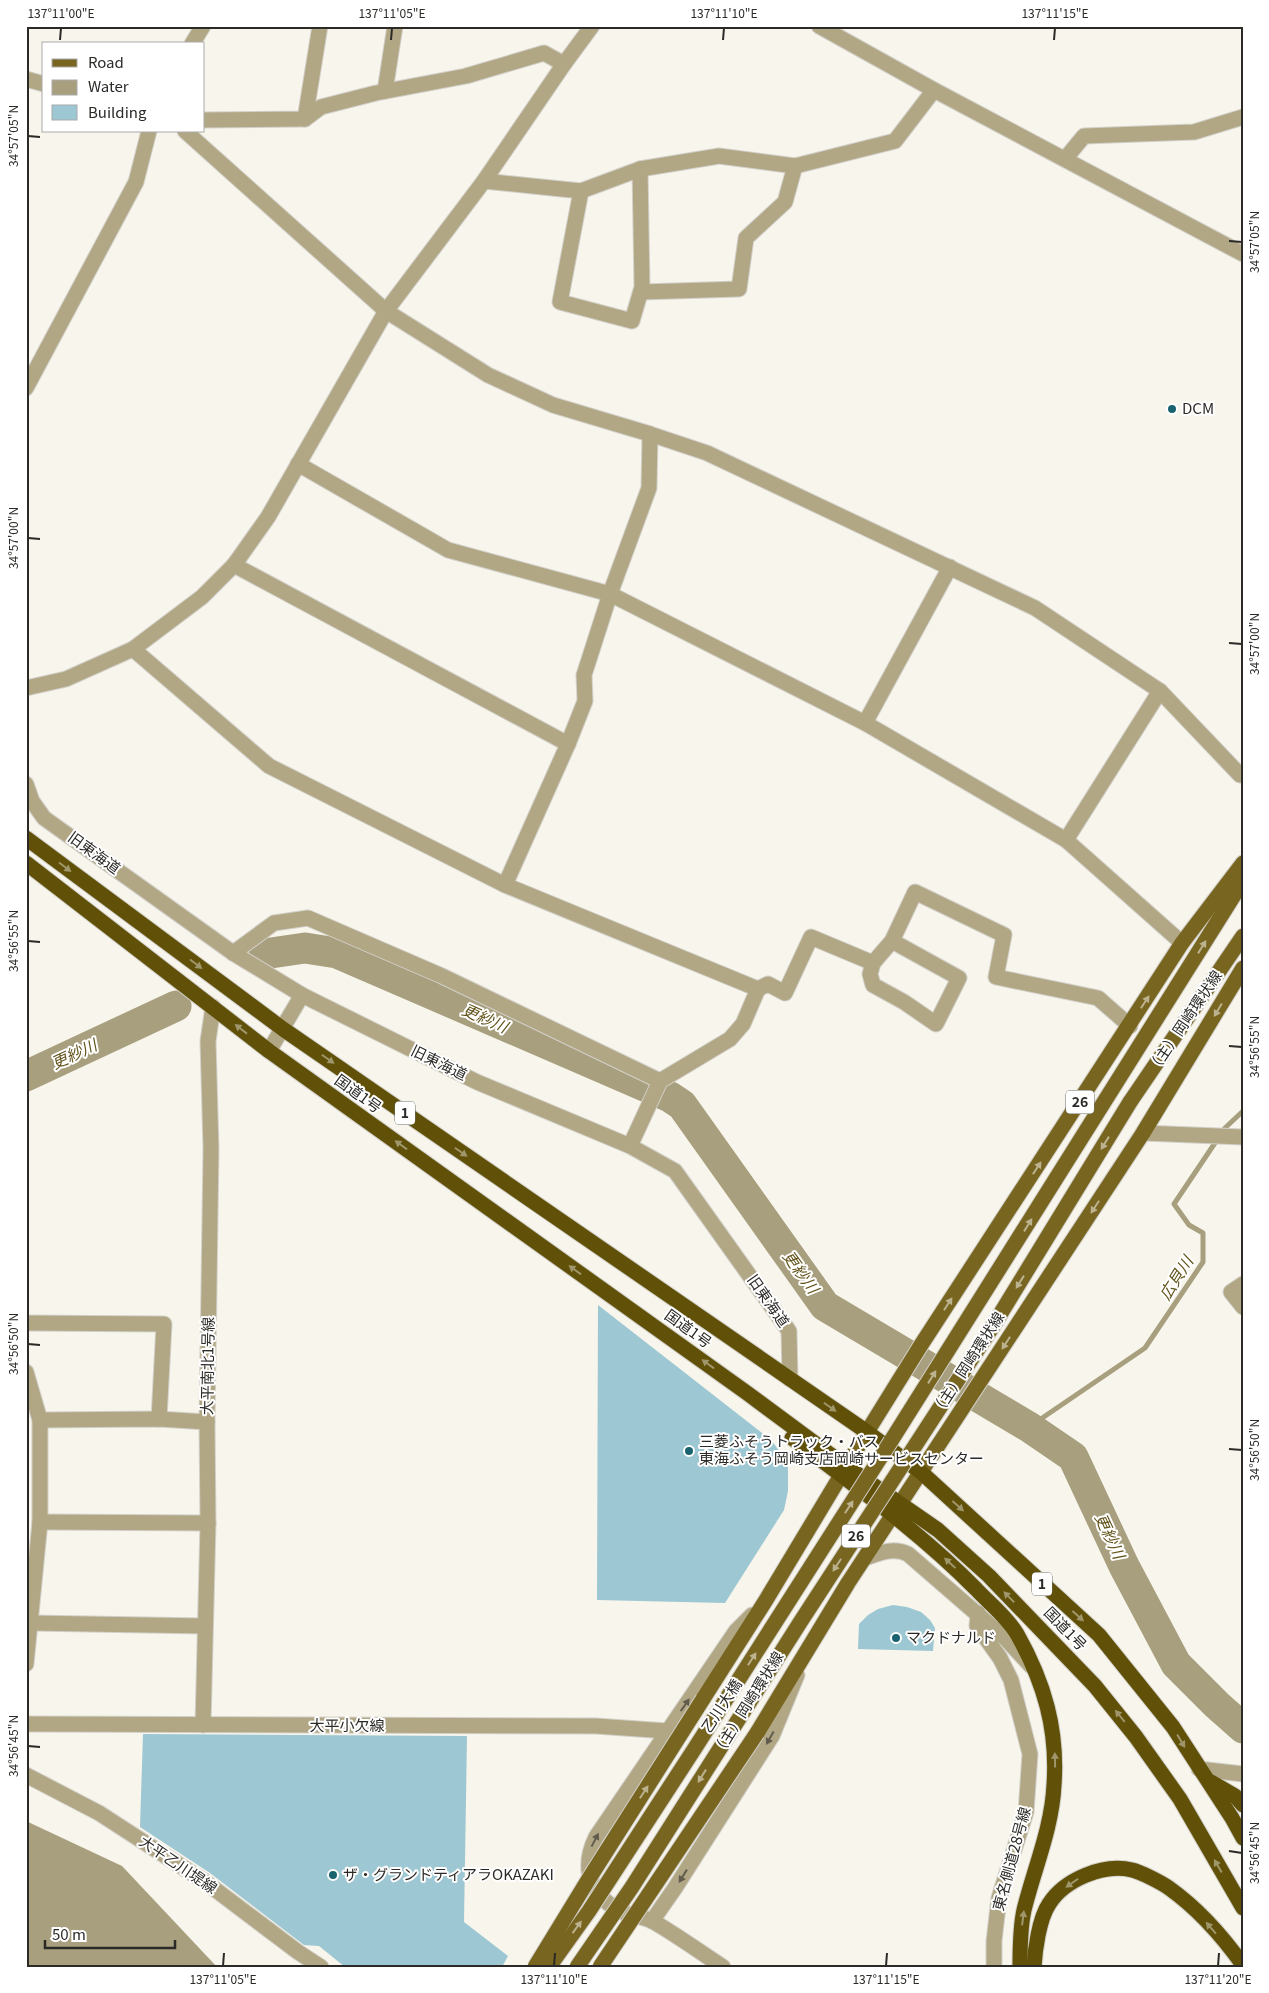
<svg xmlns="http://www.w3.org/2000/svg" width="1269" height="1993" font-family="Georgia,'Noto Sans JP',serif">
<rect width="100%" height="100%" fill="#f7f5ec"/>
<polygon fill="#a89f7e" points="26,1821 122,1866 217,1967 26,1967"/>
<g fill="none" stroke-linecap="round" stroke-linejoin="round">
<polyline stroke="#a89f7e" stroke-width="5" points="1029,1427 1145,1348 1203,1262 1203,1233 1189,1225 1174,1204 1225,1128 1243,1111"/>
<g stroke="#a89f7e" stroke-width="31">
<polyline points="264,954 305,948 337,953 670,1097 682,1105 825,1306 1029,1427 1073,1457 1124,1566 1176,1664 1217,1705 1243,1728"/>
<polyline points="26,1076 176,1006"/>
</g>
</g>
<g fill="#9dc7d2">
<polygon points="598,1305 771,1440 788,1462 788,1491 784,1510 725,1603 597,1600"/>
<polygon points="893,1605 907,1607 921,1612 930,1620 935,1628 933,1651 858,1649 859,1624 868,1615 878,1609"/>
<polygon points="143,1734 467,1736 464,1922 508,1956 502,1967 345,1967 319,1946 304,1945 210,1873 140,1827"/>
</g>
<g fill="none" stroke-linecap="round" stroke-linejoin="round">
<defs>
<g id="minor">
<polyline points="819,26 934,90 1243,254"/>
<polyline points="192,44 203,26"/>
<polyline points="26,79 44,84"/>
<polyline points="385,91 395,26"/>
<polyline points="305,119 320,26"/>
<polyline points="204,120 305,119 321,107 376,93 466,76 544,53 564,64"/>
<polyline points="185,131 386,311 488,375 553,405 650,434 707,453 1035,608 1160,691 1240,775 1243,775"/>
<polyline points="1065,159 1084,136 1194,132 1243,117"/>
<polyline points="484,181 581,191 640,169 719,156 795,166 895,141 934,90"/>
<polyline points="581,191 560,302 632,321 642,287 640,169"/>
<polyline points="641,292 739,289 746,238 785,202 795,166"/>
<polyline points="26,388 136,182 149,131"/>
<polyline points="298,464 448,550 610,594 865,723 1066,840 1182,943"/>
<polyline points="234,565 568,744"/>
<polyline points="133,649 269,766 505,885 758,989 743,1024 730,1039 660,1081 630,1146"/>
<polyline points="26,688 66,679 133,649 202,597 234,565 268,517 386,311 484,181 564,64 592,26"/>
<polyline points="865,723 950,567"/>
<polyline points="26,784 32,801 44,818 233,953 302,995 477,1082 630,1146 675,1171 789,1331 790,1379"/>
<polyline points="1066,840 1160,691"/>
<polyline points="505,885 568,744 585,701 584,675 610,594 649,488 650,434"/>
<polyline points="892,941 959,978 936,1024 904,1002 873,985 870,974 873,963 892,941 915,892 1004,935 996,977 1098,998 1130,1026"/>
<polyline points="233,953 274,923 308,918 442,976 660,1081"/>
<polyline points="758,989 768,984 785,993 811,937 873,963"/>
<polyline points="269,1051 302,995"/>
<polyline points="1143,1133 1243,1137"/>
<polyline points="1243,1284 1231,1292 1243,1307"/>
<polyline points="26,1323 164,1324 159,1419"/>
<polyline points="26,1372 40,1420 40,1522 26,1664"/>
<polyline points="40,1420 159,1419 207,1422"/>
<polyline points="40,1522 208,1523"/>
<path d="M865 1558C880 1553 893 1547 908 1554L1006 1639 1031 1666"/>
<polyline points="978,1613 977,1626 1000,1658 1011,1680 1030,1754 1026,1812 999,1898 994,1941 994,1967"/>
<polyline points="30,1623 205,1626"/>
<polyline points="26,1724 596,1726 667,1731"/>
<polyline points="203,1725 208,1523 207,1422 211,1149 208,1041 213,1007"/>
<polyline points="1199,1769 1243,1774"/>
<polyline points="26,1775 99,1813 204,1881 298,1952 321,1967"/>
<polyline points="652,1921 675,1888 772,1736 797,1675"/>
<path d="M723 1967C700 1952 678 1936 654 1922 646 1917 634 1916 625 1913 591 1898 580 1870 596 1837L736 1631 752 1615"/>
</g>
<g id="major">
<polyline points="1130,1102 1243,936"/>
<polyline points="891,1441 1243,881"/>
<polyline points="703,1699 766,1600 867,1432 921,1345 1182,943 1243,863"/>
<polyline points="757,1733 848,1583 1143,1133 1243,968"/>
</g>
<g id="highway">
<polyline points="26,838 283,1029 867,1432 922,1473 1099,1635 1173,1727 1232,1818 1243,1838"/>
<polyline points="26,863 269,1051 747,1393 847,1467 938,1530 989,1576 1095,1686 1136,1737 1180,1799 1243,1908"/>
<path d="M792 1438C855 1486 920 1532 976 1589 989 1603 1007 1617 1017 1634 1044 1682 1058 1729 1054 1785 1052 1828 1034 1869 1024 1910 1020 1928 1020 1949 1020 1967"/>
<polyline points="1211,1782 1235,1796 1243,1805"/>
<path d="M1034 1967C1035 1950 1039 1919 1049 1904 1064 1880 1103 1863 1132 1870 1141 1872 1162 1883 1169 1888 1197 1908 1223 1937 1243 1965"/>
</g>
</defs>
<use href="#minor" stroke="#d2d0c9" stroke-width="17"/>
<use href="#major" stroke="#d2d0c9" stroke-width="17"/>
<use href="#highway" stroke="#d2d0c9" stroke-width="17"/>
<use href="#minor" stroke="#b1a785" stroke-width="15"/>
<use href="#major" stroke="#786620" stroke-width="15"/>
<use href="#highway" stroke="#605008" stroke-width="15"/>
<defs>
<g id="major-bridge">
<polyline points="535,1967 590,1877 703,1699"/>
<polyline points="549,1967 589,1911 695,1748 891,1441"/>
<polyline points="577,1967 632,1887 801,1621 993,1326 1130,1102"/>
<polyline points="600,1967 757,1733"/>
</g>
</defs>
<use href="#major-bridge" stroke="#d2d0c9" stroke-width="17" stroke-linecap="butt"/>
<use href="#major-bridge" stroke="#786620" stroke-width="15"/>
</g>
<defs><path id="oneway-solid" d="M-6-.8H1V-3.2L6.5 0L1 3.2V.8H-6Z" transform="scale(1.25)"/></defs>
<g fill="#a0966b">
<use href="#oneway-solid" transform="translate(65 867) rotate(37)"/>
<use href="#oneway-solid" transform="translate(196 964) rotate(37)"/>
<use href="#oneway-solid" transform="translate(241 1029) rotate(-142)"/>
<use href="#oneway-solid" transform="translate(328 1059) rotate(35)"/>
<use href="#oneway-solid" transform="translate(401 1145) rotate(-144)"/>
<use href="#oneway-solid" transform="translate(461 1152) rotate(35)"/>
<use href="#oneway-solid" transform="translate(575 1270) rotate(-144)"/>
<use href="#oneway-solid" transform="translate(708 1364) rotate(-144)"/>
<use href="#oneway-solid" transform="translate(830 1407) rotate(35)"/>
<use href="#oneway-solid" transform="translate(958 1506) rotate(42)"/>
<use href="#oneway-solid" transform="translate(950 1563) rotate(-137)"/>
<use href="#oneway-solid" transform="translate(1009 1597) rotate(-134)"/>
<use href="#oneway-solid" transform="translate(1078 1616) rotate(42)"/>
<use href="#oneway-solid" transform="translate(1120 1716) rotate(-129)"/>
<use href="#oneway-solid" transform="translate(1181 1741) rotate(59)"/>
<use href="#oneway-solid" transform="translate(1055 1760) rotate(-91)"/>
<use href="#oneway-solid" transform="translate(1218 1866) rotate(-120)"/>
<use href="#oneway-solid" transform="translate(1072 1883) rotate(145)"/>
<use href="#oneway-solid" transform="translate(1023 1918) rotate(-83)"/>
<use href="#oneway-solid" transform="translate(1211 1928) rotate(-131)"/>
</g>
<g fill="#bcb290">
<use href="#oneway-solid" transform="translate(1202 947) rotate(-58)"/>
<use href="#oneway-solid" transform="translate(1145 1002) rotate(-57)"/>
<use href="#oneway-solid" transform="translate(1218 1010) rotate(121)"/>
<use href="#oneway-solid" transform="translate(1105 1143) rotate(122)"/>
<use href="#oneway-solid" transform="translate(1037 1168) rotate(-57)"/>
<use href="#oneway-solid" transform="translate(1095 1207) rotate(123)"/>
<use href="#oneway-solid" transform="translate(1028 1225) rotate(-58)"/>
<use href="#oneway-solid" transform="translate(1020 1282) rotate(122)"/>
<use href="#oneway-solid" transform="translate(948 1304) rotate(-57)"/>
<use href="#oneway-solid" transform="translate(1006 1343) rotate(123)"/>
<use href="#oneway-solid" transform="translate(932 1377) rotate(-58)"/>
<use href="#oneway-solid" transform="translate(849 1507) rotate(-57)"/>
<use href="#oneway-solid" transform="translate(837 1565) rotate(123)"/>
<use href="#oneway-solid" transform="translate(752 1659) rotate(-57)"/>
<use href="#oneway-solid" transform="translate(702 1776) rotate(122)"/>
<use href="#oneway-solid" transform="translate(644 1792) rotate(-57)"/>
<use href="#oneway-solid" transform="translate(577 1927) rotate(-54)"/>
</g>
<g fill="#615c4d">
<use href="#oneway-solid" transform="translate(685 1705) rotate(-55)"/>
<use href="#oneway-solid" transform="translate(770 1738) rotate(119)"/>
<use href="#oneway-solid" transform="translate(595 1840) rotate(-62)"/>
<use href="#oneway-solid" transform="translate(683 1876) rotate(122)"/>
</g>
<path fill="none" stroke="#2b2a27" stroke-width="2" d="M60 40 61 28M391 40 392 28M723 40 724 28M1054 40 1055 28M28 136 40 137M1229 241 1242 242M28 538 40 539M1229 643 1242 644M28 941 40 942M1229 1046 1242 1047M28 1344 40 1345M1229 1449 1242 1450M28 1746 40 1747M1229 1851 1242 1853M223 1966 224 1953M554 1966 555 1953M886 1966 887 1953M1218 1966 1219 1953"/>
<g fill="#196270" stroke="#fff" stroke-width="2">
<circle cx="1172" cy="409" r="5"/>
<circle cx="689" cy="1451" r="5"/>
<circle cx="896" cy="1638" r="5"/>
<circle cx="333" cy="1875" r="5"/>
</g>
<g text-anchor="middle" stroke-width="4" stroke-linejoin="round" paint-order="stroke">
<g fill="#fff" stroke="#6b6a68" stroke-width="1">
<rect x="1066" y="1090.5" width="28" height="23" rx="4"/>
<rect x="395" y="1101.5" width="20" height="23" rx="4"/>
<rect x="842" y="1524.5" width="28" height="23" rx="4"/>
<rect x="1032" y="1572.5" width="20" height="23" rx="4"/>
</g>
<g font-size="14" font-weight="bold" fill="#2b2a27">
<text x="1080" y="1107">26</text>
<text x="405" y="1118">1</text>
<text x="856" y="1541">26</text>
<text x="1042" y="1589">1</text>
</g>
<g font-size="15" fill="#2b2a27" stroke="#fff" text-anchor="start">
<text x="1182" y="414">DCM</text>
<text x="699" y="1447">三菱ふそうトラック・バス<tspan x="699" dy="17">東海ふそう岡崎支店岡崎サービスセンター</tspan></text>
<text x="906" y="1643">マクドナルド</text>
<text x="343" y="1880">ザ・グランドティアラOKAZAKI</text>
</g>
<g font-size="15" fill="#2b2a27" stroke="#fff">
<text transform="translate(94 853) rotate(36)" y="5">旧東海道</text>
<text transform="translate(1185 1022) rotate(-56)" y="5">（主）岡崎環状線</text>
<text transform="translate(439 1063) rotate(26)" y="5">旧東海道</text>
<text transform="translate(358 1094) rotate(36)" y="5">国道1号</text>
<text transform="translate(768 1301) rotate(55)" y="5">旧東海道</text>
<text transform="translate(688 1329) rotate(36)" y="5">国道1号</text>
<text transform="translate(968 1364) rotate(-57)" y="5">（主）岡崎環状線</text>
<text transform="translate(208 1366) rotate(-89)" y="5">大平南北1号線</text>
<text transform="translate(1065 1629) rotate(46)" y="5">国道1号</text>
<text transform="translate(748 1704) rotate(-58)" y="5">（主）岡崎環状線</text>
<text transform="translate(722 1706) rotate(-57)" y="5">乙川大橋</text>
<text x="347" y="1731">大平小欠線</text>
<text transform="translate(1012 1859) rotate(-75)" y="5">東名側道28号線</text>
<text transform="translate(178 1865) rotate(34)" y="5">大平乙川堤線</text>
</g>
<g font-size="16" font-style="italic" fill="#61531a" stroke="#fff">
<text transform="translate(485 1018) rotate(24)" y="6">更紗川</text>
<text transform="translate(74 1054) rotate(-25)" y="6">更紗川</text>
<text transform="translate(801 1272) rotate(54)" y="6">更紗川</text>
<text transform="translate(1176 1278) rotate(-58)" y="6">広貝川</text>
<text transform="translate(1110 1536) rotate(65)" y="6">更紗川</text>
</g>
</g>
<rect width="1269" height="1993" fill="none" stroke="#ffffff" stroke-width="55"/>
<rect x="42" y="42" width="162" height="90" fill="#ffffff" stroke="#aaaaa9"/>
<rect x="52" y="59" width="25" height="8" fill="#786620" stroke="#aaaaa9"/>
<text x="88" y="68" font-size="15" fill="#2b2a27">Road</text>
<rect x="52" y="80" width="25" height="15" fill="#a89f7e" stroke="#aaaaa9"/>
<text x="88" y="92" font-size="15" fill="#2b2a27">Water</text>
<rect x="52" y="105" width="25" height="15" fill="#9dc7d2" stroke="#aaaaa9"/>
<text x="88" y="118" font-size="15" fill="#2b2a27">Building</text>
<path d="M45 1940v8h130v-8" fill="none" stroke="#2b2a27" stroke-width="2.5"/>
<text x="52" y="1940" font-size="15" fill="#2b2a27" stroke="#ffffff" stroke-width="4" paint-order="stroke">50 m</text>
<rect x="28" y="28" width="1214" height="1938" fill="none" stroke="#2b2a27" stroke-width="2"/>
<g font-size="12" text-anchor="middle" fill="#2b2a27">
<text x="61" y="18">137°11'00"E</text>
<text x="392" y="18">137°11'05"E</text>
<text x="724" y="18">137°11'10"E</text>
<text x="1055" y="18">137°11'15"E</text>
<text transform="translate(14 136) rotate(-90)" y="4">34°57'05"N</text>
<text transform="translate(1255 242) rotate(-90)" y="4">34°57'05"N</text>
<text transform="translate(14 538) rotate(-90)" y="4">34°57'00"N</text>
<text transform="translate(1255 644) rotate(-90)" y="4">34°57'00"N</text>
<text transform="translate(14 941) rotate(-90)" y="4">34°56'55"N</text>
<text transform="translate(1255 1047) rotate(-90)" y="4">34°56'55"N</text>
<text transform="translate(14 1344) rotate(-90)" y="4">34°56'50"N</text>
<text transform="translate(1255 1450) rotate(-90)" y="4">34°56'50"N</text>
<text transform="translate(14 1746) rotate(-90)" y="4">34°56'45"N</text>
<text transform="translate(1255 1853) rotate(-90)" y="4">34°56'45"N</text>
<text x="223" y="1984">137°11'05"E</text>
<text x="554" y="1984">137°11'10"E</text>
<text x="886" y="1984">137°11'15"E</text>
<text x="1218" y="1984">137°11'20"E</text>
</g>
</svg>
